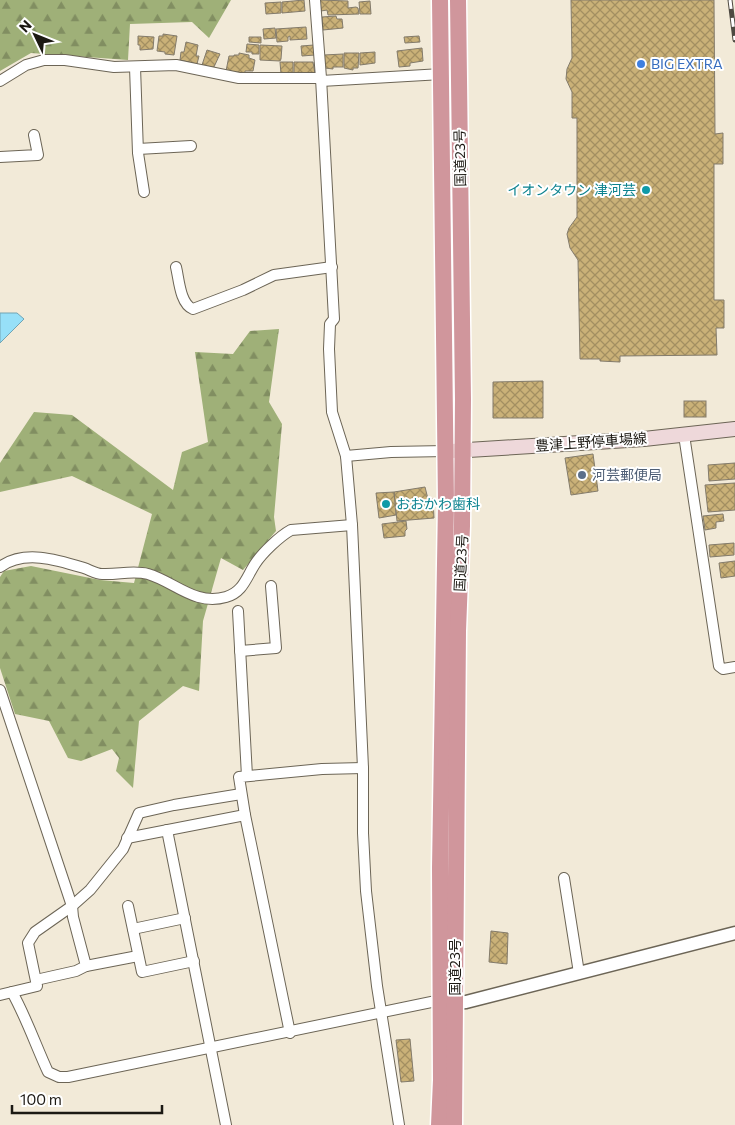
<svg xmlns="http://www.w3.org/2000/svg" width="735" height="1125" font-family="Commissioner,'Noto Sans JP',sans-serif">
<defs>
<pattern id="forest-firs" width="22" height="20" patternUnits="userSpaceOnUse" patternTransform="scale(1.25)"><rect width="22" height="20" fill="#9fb078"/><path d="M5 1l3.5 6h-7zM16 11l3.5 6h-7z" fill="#818e61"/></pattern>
<pattern id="building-cross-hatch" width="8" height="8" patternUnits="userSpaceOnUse" patternTransform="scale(1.25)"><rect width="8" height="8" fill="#cab178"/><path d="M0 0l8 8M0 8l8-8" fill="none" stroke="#a38f61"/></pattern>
</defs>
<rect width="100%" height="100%" fill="#f2ead8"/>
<g fill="url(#forest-firs)">
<polygon points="0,0 231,0 209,38 192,22 130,24 128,60 31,53 0,71"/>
<polygon points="279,329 269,402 282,424 274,517 276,531 243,570 221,558 203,621 199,691 183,686 139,721 133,788 116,771 119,758 112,749 81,761 68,758 49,721 15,714 0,668 0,577 4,571 31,566 100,580 134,583 152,514 72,476 0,492 0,463 34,412 72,415 173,490 182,452 208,442 195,352 233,354 250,331"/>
</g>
<polygon fill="#97e0f8" stroke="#72a4b3" points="0,313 17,313 24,319 0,343"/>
<g fill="url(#building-cross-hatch)" stroke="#837b6b">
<polygon points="304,0 305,11 282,13 282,2"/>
<polygon points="320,0 348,1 348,8 356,7 358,8 359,14 328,15 327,10 321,11"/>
<polygon points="571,0 714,0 715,134 723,133 723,164 714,164 714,300 724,300 724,328 716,328 717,355 620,356 620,362 600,361 600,359 580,359 578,260 570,248 567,234 569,228 577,217 577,118 572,118 572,92 566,79 567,69 572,58"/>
<polygon points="370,1 371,14 360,14 359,2"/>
<polygon points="281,2 281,13 266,14 265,3"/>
<polygon points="336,16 337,19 342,19 343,28 323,30 322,17"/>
<polygon points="306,27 307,39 290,40 290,36 288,37 288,41 277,42 276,29"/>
<polygon points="275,28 276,38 264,39 263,29"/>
<polygon points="163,34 177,36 174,55 165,54 165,52 157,51 159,36 163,36"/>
<polygon points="138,36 154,37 153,49 140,50 140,45 138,45"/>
<polygon points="419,36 420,42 405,43 404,37"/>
<polygon points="249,37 261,37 261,43 249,42"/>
<polygon points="186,42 198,45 196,56 199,56 197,64 180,60 181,52 184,52"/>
<polygon points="247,44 259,45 259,54 252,54 252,52 246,52"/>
<polygon points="260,45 282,46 281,59 280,61 260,60"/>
<polygon points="314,45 315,55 302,56 301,46"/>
<polygon points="422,48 423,61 410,63 410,66 399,67 397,51"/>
<polygon points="207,50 220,54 213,69 202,65"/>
<polygon points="375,52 375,63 360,65 360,53"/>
<polygon points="239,53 249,55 249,58 255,60 253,71 245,71 245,73 226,71 229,56 234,56 234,55 239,55"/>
<polygon points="344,53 359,53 358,68 353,68 353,70 344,68"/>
<polygon points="343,54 343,67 333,67 333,69 325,68 324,55"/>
<polygon points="280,62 293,62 293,73 281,74"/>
<polygon points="294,62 313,62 315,74 294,74"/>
<polygon points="543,381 543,418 493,418 493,382"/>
<rect x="684" y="401" width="22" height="16"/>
<polygon points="593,454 598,491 571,495 565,458"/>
<polygon points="735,463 735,479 709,481 708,465"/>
<polygon points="735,483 735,510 708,512 705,485"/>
<polygon points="425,487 428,499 433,499 434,518 397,521 394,492"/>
<polygon points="394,492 396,515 379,518 376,493"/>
<polygon points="723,514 724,521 716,522 716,528 705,530 703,516"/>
<polygon points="406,521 407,529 405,531 405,536 384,538 382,524"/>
<polygon points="734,543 734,555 710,557 709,545"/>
<polygon points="735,561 735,576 721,578 719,563"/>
<polygon points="491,931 508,933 507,964 489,962"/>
<polygon points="410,1039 414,1081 401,1082 396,1040"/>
</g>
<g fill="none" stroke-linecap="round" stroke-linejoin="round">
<defs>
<g id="minor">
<polyline points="315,0 321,78 334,319 330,324 329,349 332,412 346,456 352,525 363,768 363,833 366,891 377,986 399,1125"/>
<polyline points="135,67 138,153 144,192"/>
<polyline points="0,81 26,65 44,60 65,60 114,67 176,65 239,78 321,78"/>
<polyline points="321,81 442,74"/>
<polyline points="138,149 191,146"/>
<polyline points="0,157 38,155 34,135"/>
<path d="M176 267C179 279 180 304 193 309L243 290 274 275 332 267"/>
<polyline points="684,435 719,666 723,669 735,667"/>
<polyline points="346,456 391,452 446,451"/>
<path d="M0 567C24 549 58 560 84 568 90 570 96 574 102 574 118 575 132 570 148 574 175 582 195 606 226 597 243 592 246 578 255 564 262 553 280 536 291 530L352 525"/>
<polyline points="238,611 247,776"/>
<polyline points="240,651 276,648 271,586"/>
<polyline points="0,690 72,906 73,917 86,966 76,971 36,980"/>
<polyline points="167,830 226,1125"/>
<polyline points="127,838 245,815"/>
<polyline points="564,878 579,973"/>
<polyline points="128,906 142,972 194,961"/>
<polyline points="133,929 185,918"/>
<polyline points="86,966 138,956"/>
<path d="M12 992C26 1017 36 1046 48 1072L59 1077H68L441 1000"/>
<polyline points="0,995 37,986 28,943 35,932 72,906 90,890 123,849 139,813 174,805 241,794"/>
<polyline points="290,1033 245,815 239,777 322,769 363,768"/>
</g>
<polyline id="tertiary" points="446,1002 455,1003 466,1002 735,933"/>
<polyline id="secondary" points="452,451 644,439 735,429"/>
<g id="trunk">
<polyline points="439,1125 441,1080 440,868 446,503 440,0"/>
<polyline points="454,1125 458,631 462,526 463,399 458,0"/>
</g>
</defs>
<use href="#minor" stroke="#6c6556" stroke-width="12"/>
<use href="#tertiary" stroke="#6c6556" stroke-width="15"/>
<use href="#secondary" stroke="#6c6556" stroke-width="16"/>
<use href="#trunk" stroke="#fff" stroke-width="19"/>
<use href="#minor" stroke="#fff" stroke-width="10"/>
<use href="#tertiary" stroke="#fff" stroke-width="12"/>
<use href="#secondary" stroke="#eed8da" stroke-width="14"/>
<use href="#trunk" stroke="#d0969c" stroke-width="16"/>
<defs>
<polyline id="rail" points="730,0 735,40"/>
</defs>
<use href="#rail" stroke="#4e4941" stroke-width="5"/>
<use href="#rail" stroke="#fff" stroke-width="3" stroke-dasharray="9" stroke-linecap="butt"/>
</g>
<circle fill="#3f7fe0" stroke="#fff" stroke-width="2" cx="641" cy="64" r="5"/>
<g fill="#0f9aa8" stroke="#fff" stroke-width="2">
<circle cx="646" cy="190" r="5"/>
<circle cx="386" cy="504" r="5"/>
</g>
<circle fill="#5c6f8a" stroke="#fff" stroke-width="2" cx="582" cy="475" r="5"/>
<g text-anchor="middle" stroke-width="4" stroke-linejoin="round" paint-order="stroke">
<g font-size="14" fill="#366cbe" stroke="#fff" text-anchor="start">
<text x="651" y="69">BIG EXTRA</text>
</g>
<g font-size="14" fill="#1c1913" stroke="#fff">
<text transform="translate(460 158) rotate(-91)" y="5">国道23号</text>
<text transform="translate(591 442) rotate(-4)" y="5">豊津上野停車場線</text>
<text transform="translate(461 563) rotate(-87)" y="5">国道23号</text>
<text transform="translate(455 967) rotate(-90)" y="5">国道23号</text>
</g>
<g font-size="14" fill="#0d838f" stroke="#fff" text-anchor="end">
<text x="636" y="195">イオンタウン 津河芸</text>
<text x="396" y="509" text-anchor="start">おおかわ歯科</text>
</g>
<g font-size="14" fill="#4e5e75" stroke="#fff" text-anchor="start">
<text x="592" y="480">河芸郵便局</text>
</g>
</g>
<g transform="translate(35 35) rotate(313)" stroke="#ffffff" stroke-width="4" paint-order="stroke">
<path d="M0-4L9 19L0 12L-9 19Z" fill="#1c1913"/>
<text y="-8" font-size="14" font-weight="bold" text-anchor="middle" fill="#1c1913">N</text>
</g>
<path d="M12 1105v8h150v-8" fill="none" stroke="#1c1913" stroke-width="2.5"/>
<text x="20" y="1105" font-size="15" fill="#1c1913" stroke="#ffffff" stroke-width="4" paint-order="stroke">100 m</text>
</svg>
